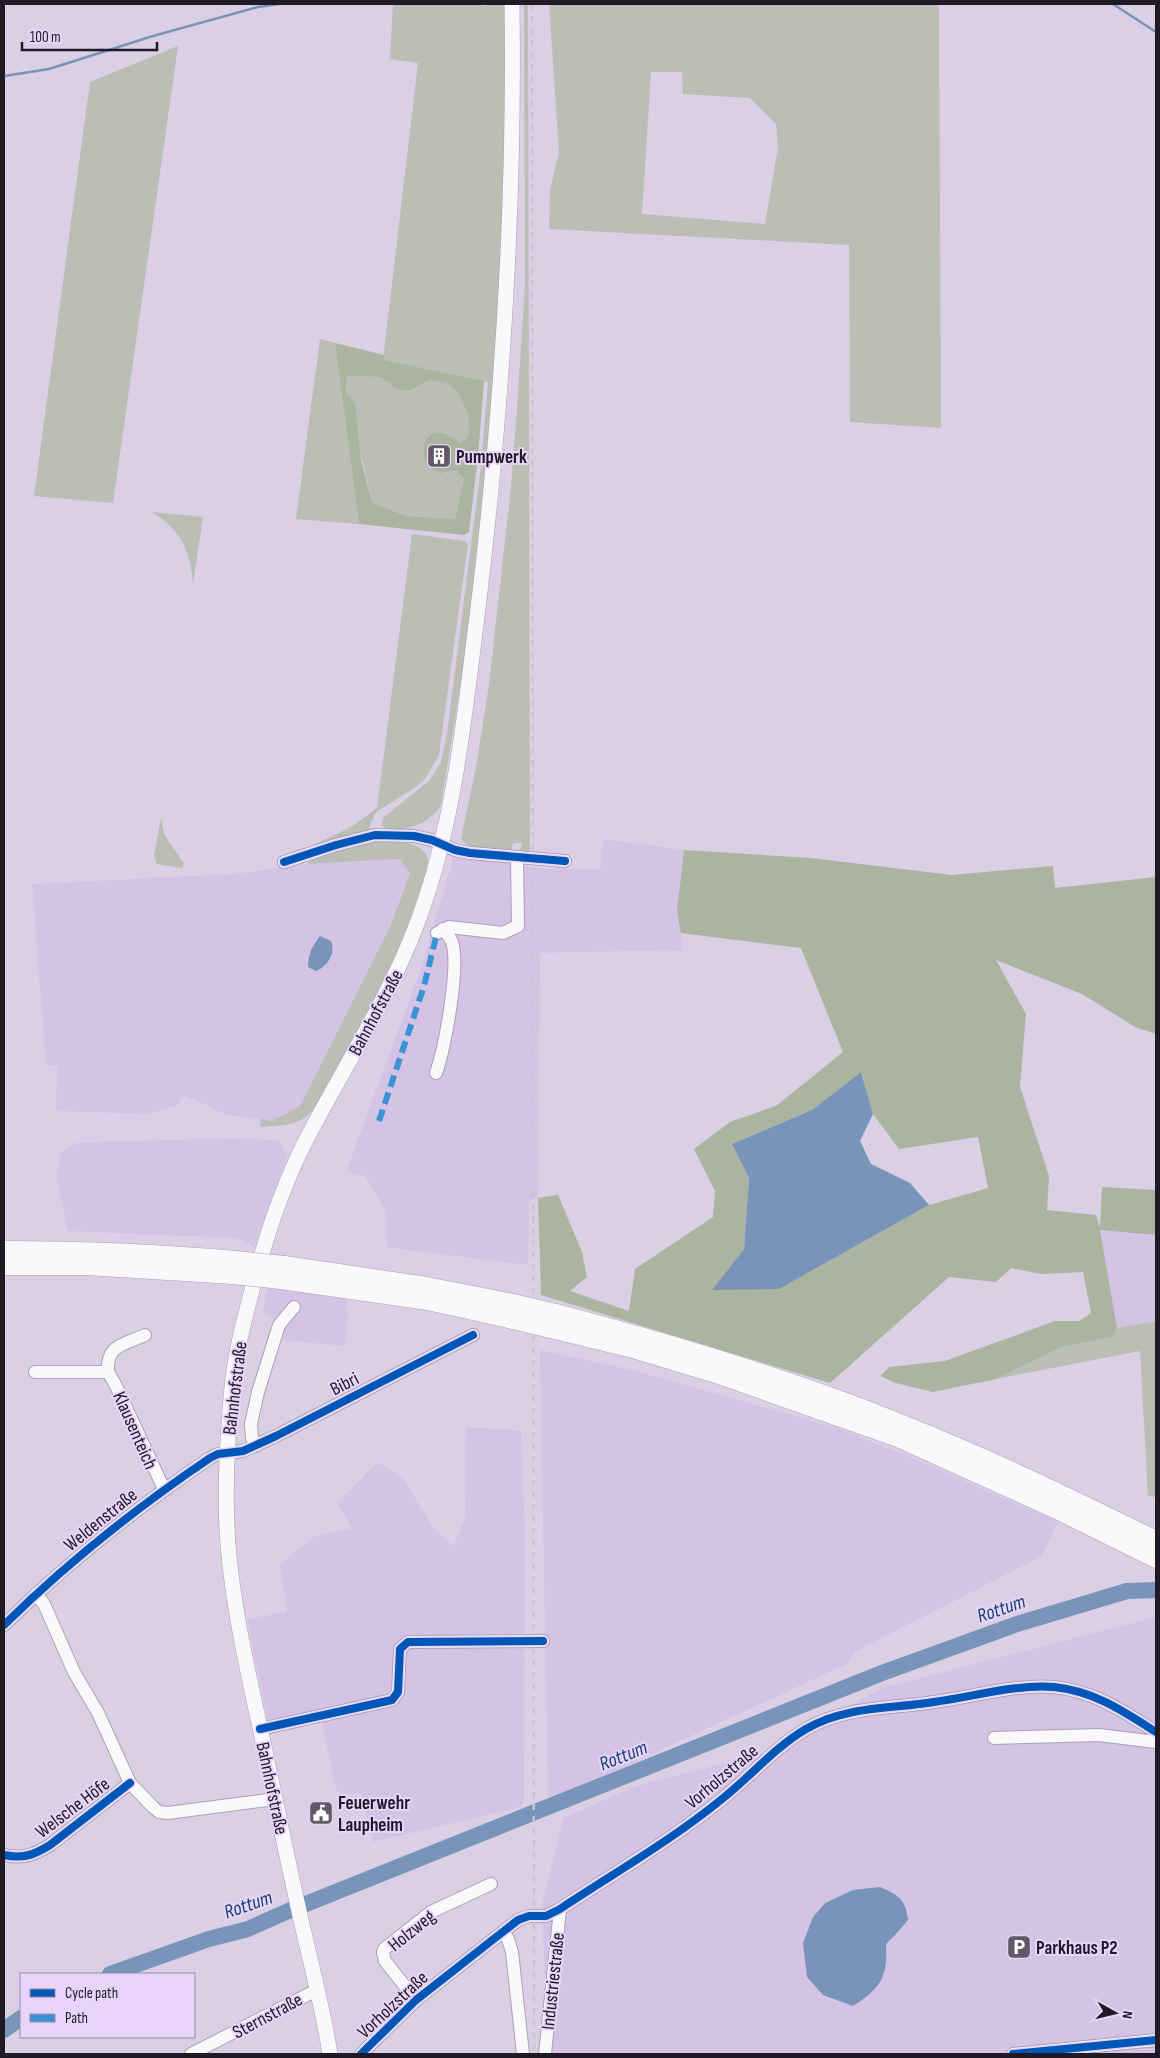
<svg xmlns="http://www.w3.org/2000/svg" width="1160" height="2058" font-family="'Sofia Sans Condensed',sans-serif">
<rect width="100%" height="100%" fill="#dacfe4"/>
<g fill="#d5c3e5">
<polygon points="603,839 684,850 677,911 681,933 682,951 667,950 540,953 538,1198 529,1200 528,1265 386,1247 386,1211 365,1176 346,1172 421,969 454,856 540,868 600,870"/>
<polygon points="400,859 410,872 390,927 300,1106 272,1121 224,1114 205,1104 184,1096 178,1105 148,1114 56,1111 57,1066 46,1065 32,884 235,874 307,864"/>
<polygon points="235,1138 280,1141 287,1157 254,1247 238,1238 68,1231 57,1179 60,1153 76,1143"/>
<polygon points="1100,1230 1156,1235 1156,1321 1117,1328"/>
<polygon points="267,1288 346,1299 348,1318 345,1346 279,1340 272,1317 263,1312"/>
<polygon points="540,1350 632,1370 837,1428 915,1459 1058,1522 1042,1556 855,1652 847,1664 548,1802"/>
<polygon points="466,1427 521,1431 525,1534 524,1802 520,1807 373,1842 361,1793 341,1795 336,1790 320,1712 268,1720 247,1619 287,1612 280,1565 313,1537 352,1528 337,1504 378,1462 403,1479 435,1530 454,1546 465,1518"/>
<polygon points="1156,1617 1156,2054 548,2054 542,1905 563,1818 636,1786 767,1752 882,1688"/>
</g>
<g fill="#babeb5" fill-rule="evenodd">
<polygon points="393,4 481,4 482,6 485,6 486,4 507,4 502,271 487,454 482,454 488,382 383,360 418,63 390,59"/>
<polygon points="524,4 528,4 530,850 527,854 520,852 522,843 513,843 511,853 470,847 461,839 476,767 489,685 511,487 517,408 525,286"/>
<path d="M549 4H939L941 428 850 422 849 245 549 229 550 190 559 152ZM651 72H682L683 94 750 98 776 124 778 148 765 224 642 214Z"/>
<polygon points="178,46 113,503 34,496 90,82"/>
<polygon points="320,339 335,343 359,524 296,519"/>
<polygon points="347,376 380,377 398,390 409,391 429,380 446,381 458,392 468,414 469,435 461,443 442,433 446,473 457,471 464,479 455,519 406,516 372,502 346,392"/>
<path d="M485 464 489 467 470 626 441 805C428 825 409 830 386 830L382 825 383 818 430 780 441 762 447 734 481 467Z"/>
<path d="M151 512 203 517 193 584C191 552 180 528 151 512Z"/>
<polygon points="412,534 465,541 468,544 439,755 425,779 413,789 376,812 367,832 293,855 353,826 377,808"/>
<polygon points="161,818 164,834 184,864 182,868 157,864 154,856"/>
<path d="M379 841C392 842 422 840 427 857 430 866 424 878 421 887 397 965 356 1037 315 1107 301 1127 283 1125 261 1127L260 1119 272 1121 300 1106 390 927 410 873 400 859 307 864C325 848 355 844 379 841Z"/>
<polygon points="1156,1321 1156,1497 1148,1496 1140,1351 996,1379 1062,1347 1111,1337 1117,1328"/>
</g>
<g fill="#aab49f" fill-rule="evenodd">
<path d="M335 343 384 355V360L484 381 478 456 469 532 464 535 359 524ZM347 376 380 377 398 390 409 391 429 380 446 382 458 392 468 414 469 435 461 443C454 439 445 431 436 433 421 435 420 460 431 468 438 474 449 472 457 471L464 479 455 519 406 516 372 502 361 460 355 404 346 392Z"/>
<path d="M684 850 811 858 952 875 1053 866 1055 888 1156 877V1034L1135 1027 1082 994 996 960 1026 1014 1020 1087 1049 1176 1047 1210 1096 1215 1100 1227 1102 1187 1156 1190V1235L1100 1230 1117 1328 1112 1337 1062 1347 996 1379 933 1392 896 1383 880 1376 890 1367 945 1361 1055 1321H1079L1091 1313 1083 1272 1041 1274 1011 1268 996 1282 949 1277 830 1383 541 1295 538 1198 558 1195 582 1252 587 1277 570 1291 629 1311 635 1269 713 1217 715 1191 694 1149 730 1122 776 1106 843 1052 801 948 681 933 677 911ZM861 1072 873 1114 899 1149 978 1137 988 1188 929 1205 779 1289H713L744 1249 749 1178 732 1144 812 1110Z"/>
</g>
<g fill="#7894b9">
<path d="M320 936 331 941C336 953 327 967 316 971L308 967C308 955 312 946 320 936Z"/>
<polygon points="861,1072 873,1114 860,1141 871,1164 910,1183 929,1205 779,1289 712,1290 744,1249 749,1178 732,1144 812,1110"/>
<path d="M880 1887C898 1895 906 1899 908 1920L896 1934 886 1944C888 1977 881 1988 853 2006L823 1995 807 1977 803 1943 813 1917 825 1903 853 1890Z"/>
</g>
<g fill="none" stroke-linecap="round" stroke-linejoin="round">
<g stroke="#7894b9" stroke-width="2.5">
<polyline points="1113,4 1156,32"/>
<polyline points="4,76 49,69 153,36 258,7 279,4"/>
</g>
<g stroke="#7894b9" stroke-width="16">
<polyline points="110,1974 209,1939 248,1929 286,1912 882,1673 1017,1624 1127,1591 1156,1590"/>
<polyline points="4,2030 21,2018"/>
</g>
<defs>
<g id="minor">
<polyline points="284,862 336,845 375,835 414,836 432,840 455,850 470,853 565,861"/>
<polyline points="437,933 449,927 503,933 518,926 517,857"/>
<path d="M436 1073C445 1047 460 967 452 942 450 937 446 933 443 929"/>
<polyline points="35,1372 108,1372 115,1384 164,1489"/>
<path d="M108 1372C106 1345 123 1345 145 1335"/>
<polyline points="257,1445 252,1438 251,1424 258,1392 279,1325 294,1307"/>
<polyline points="36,1594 44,1604 74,1672 98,1713 130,1783 153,1807 159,1812 168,1813 275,1799"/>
<path d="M4 1625C67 1563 136 1508 210 1458L218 1454 243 1451 276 1436 473 1335"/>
<polyline points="260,1729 392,1700 398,1692 400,1649 408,1642 543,1641"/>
<polyline points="994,1738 1099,1735 1156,1742"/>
<path d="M4 1855C23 1859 34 1855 50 1845L130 1783"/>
<polyline points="503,1933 508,1939 512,1952 523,2054"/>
<polyline points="416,2000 385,1961 383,1953 384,1949 431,1912 491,1884"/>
<polyline points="191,2054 317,1990"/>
<path d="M361 2054 416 2000 518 1920 529 1916H546L560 1909C614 1873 672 1840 722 1799 751 1776 774 1748 806 1729 845 1706 891 1709 934 1702 973 1697 1014 1684 1054 1687 1094 1691 1123 1711 1156 1732"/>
<polyline points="545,2054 560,1909"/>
<polyline points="1013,2054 1156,2040"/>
</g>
<path id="major" d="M330 2054C323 2009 311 1964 301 1920 286 1854 273 1788 259 1723 246 1664 233 1605 228 1545 224 1492 227 1440 232 1387 235 1355 243 1324 251 1294 264 1242 280 1192 304 1144 346 1062 398 986 426 898 456 807 465 710 477 617 502 413 515 209 512 4"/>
<g id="highway">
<path d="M4 1250C81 1250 158 1253 235 1260"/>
<polyline points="284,1265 427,1286 513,1303"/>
<polyline points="4,1266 87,1266 233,1275"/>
<polyline points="281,1280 428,1301 513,1320"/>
<path d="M556 1313C674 1344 792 1379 905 1425 991 1459 1074 1500 1156 1540"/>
<polyline points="555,1330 633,1349 722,1376 898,1438 1057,1510 1156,1559"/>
</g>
</defs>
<use href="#minor" stroke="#aba2b2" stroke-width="14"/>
<use href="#major" stroke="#aba2b2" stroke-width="16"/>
<use href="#highway" stroke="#aba2b2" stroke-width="19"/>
<use href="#minor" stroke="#f9f8fb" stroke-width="12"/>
<use href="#major" stroke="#f9f8fb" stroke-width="15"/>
<use href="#highway" stroke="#f9f8fb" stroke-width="18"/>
<polyline stroke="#c9c6cb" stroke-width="2.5" stroke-dasharray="6 6" stroke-linecap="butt" points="532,4 534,2054"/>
<defs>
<g id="highway-bridge">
<polyline points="235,1260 284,1265"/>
<polyline points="233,1275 281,1280"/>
<polyline points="513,1303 556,1313"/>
<polyline points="513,1320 555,1330"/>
</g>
</defs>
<use href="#highway-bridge" stroke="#aba2b2" stroke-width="19" stroke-linecap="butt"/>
<use href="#highway-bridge" stroke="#f9f8fb" stroke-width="18"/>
<polyline stroke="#3a93d6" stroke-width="6" stroke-dasharray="12 6" stroke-linecap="butt" points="379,1121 424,986 437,933"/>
<defs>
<g id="cycleway">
<polyline points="284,862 336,845 375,835 414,836 432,840 455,850 470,853 565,861"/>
<path d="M4 1625C67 1563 136 1508 210 1458L218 1454 243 1451 276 1436 473 1335"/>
<polyline points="260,1729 392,1700 398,1692 400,1649 408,1642 543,1641"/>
<path d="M4 1855C23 1859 34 1855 50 1845L130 1783"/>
<path d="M361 2054 416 2000 518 1920 529 1916H546L560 1909C614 1873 672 1840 722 1799 751 1776 774 1748 806 1729 845 1706 891 1709 934 1702 973 1697 1014 1684 1054 1687 1094 1691 1123 1711 1156 1732"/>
<polyline points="1013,2054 1156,2040"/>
</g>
</defs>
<use href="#cycleway" stroke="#e8d4f9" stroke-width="11"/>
<use href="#cycleway" stroke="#0057b8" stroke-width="8"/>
</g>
<defs>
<symbol id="building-square" viewBox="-11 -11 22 22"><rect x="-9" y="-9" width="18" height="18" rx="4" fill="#615968" stroke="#e8d4f9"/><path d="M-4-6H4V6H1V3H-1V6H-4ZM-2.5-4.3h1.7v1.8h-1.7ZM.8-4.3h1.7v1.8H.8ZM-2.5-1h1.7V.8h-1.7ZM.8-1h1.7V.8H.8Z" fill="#fff"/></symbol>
<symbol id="civic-square" viewBox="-11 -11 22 22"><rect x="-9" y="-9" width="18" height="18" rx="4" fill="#615968" stroke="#e8d4f9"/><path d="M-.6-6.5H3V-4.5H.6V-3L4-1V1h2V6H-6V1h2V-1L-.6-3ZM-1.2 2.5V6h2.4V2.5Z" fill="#fff"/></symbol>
<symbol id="parking-square" viewBox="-11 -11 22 22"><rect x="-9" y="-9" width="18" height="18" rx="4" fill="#615968" stroke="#e8d4f9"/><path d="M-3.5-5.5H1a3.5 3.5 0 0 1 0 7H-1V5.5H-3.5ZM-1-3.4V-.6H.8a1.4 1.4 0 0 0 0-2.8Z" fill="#fff"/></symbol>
</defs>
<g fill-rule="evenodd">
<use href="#building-square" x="425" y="442" width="28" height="28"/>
<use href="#civic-square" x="307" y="1799" width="28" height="28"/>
<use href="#parking-square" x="1005" y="1933" width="28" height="28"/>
</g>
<g text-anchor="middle" stroke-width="4" stroke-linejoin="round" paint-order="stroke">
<g font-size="19" font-weight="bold" fill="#201926" stroke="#e8d4f9" text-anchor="start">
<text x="456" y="463">Pumpwerk</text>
<text x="338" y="1809">Feuerwehr<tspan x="338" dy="22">Laupheim</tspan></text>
<text x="1036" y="1954">Parkhaus P2</text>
</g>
<g font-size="19" fill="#201926" stroke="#e8d4f9">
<text transform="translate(375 1012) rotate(-62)" y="7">Bahnhofstraße</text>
<text transform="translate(344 1383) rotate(-27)" y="7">Bibri</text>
<text transform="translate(234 1388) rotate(-83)" y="7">Bahnhofstraße</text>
<text transform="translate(136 1430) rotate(66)" y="7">Klausenteich</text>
<text transform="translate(100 1519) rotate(-39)" y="7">Weldenstraße</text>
<text transform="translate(721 1776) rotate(-40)" y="7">Vorholzstraße</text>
<text transform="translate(273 1788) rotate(78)" y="7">Bahnhofstraße</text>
<text transform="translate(72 1807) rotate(-37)" y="7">Welsche Höfe</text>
<text transform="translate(411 1930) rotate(-39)" y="7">Holzweg</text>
<text transform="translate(552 1981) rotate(-84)" y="7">Industriestraße</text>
<text transform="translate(392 2004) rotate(-43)" y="7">Vorholzstraße</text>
<text transform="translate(267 2015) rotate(-28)" y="7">Sternstraße</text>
</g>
<g font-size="20" font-style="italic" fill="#124470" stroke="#e8d4f9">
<text transform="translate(1001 1608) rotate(-19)" y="7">Rottum</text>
<text transform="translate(623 1755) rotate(-22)" y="7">Rottum</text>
<text transform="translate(248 1904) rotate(-19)" y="7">Rottum</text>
</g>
</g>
<rect width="1160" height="2058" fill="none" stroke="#201926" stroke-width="10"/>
<rect x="20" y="1973" width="175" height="65" fill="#e8d4f9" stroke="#9889a5"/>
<rect x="30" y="1989" width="25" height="8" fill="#0057b8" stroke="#9889a5"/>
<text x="65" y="1998" font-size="15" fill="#201926">Cycle path</text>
<rect x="30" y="2014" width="25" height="8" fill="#3a93d6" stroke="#9889a5"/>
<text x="65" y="2023" font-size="15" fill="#201926">Path</text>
<g transform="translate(1115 2013) rotate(98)" stroke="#e8d4f9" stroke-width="4" paint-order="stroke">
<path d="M0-4L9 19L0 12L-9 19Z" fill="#201926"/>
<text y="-8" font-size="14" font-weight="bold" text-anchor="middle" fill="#201926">N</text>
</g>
<path d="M22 42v8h135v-8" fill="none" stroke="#201926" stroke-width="2.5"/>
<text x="30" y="42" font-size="15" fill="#201926" stroke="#e8d4f9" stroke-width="4" paint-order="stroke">100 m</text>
</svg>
